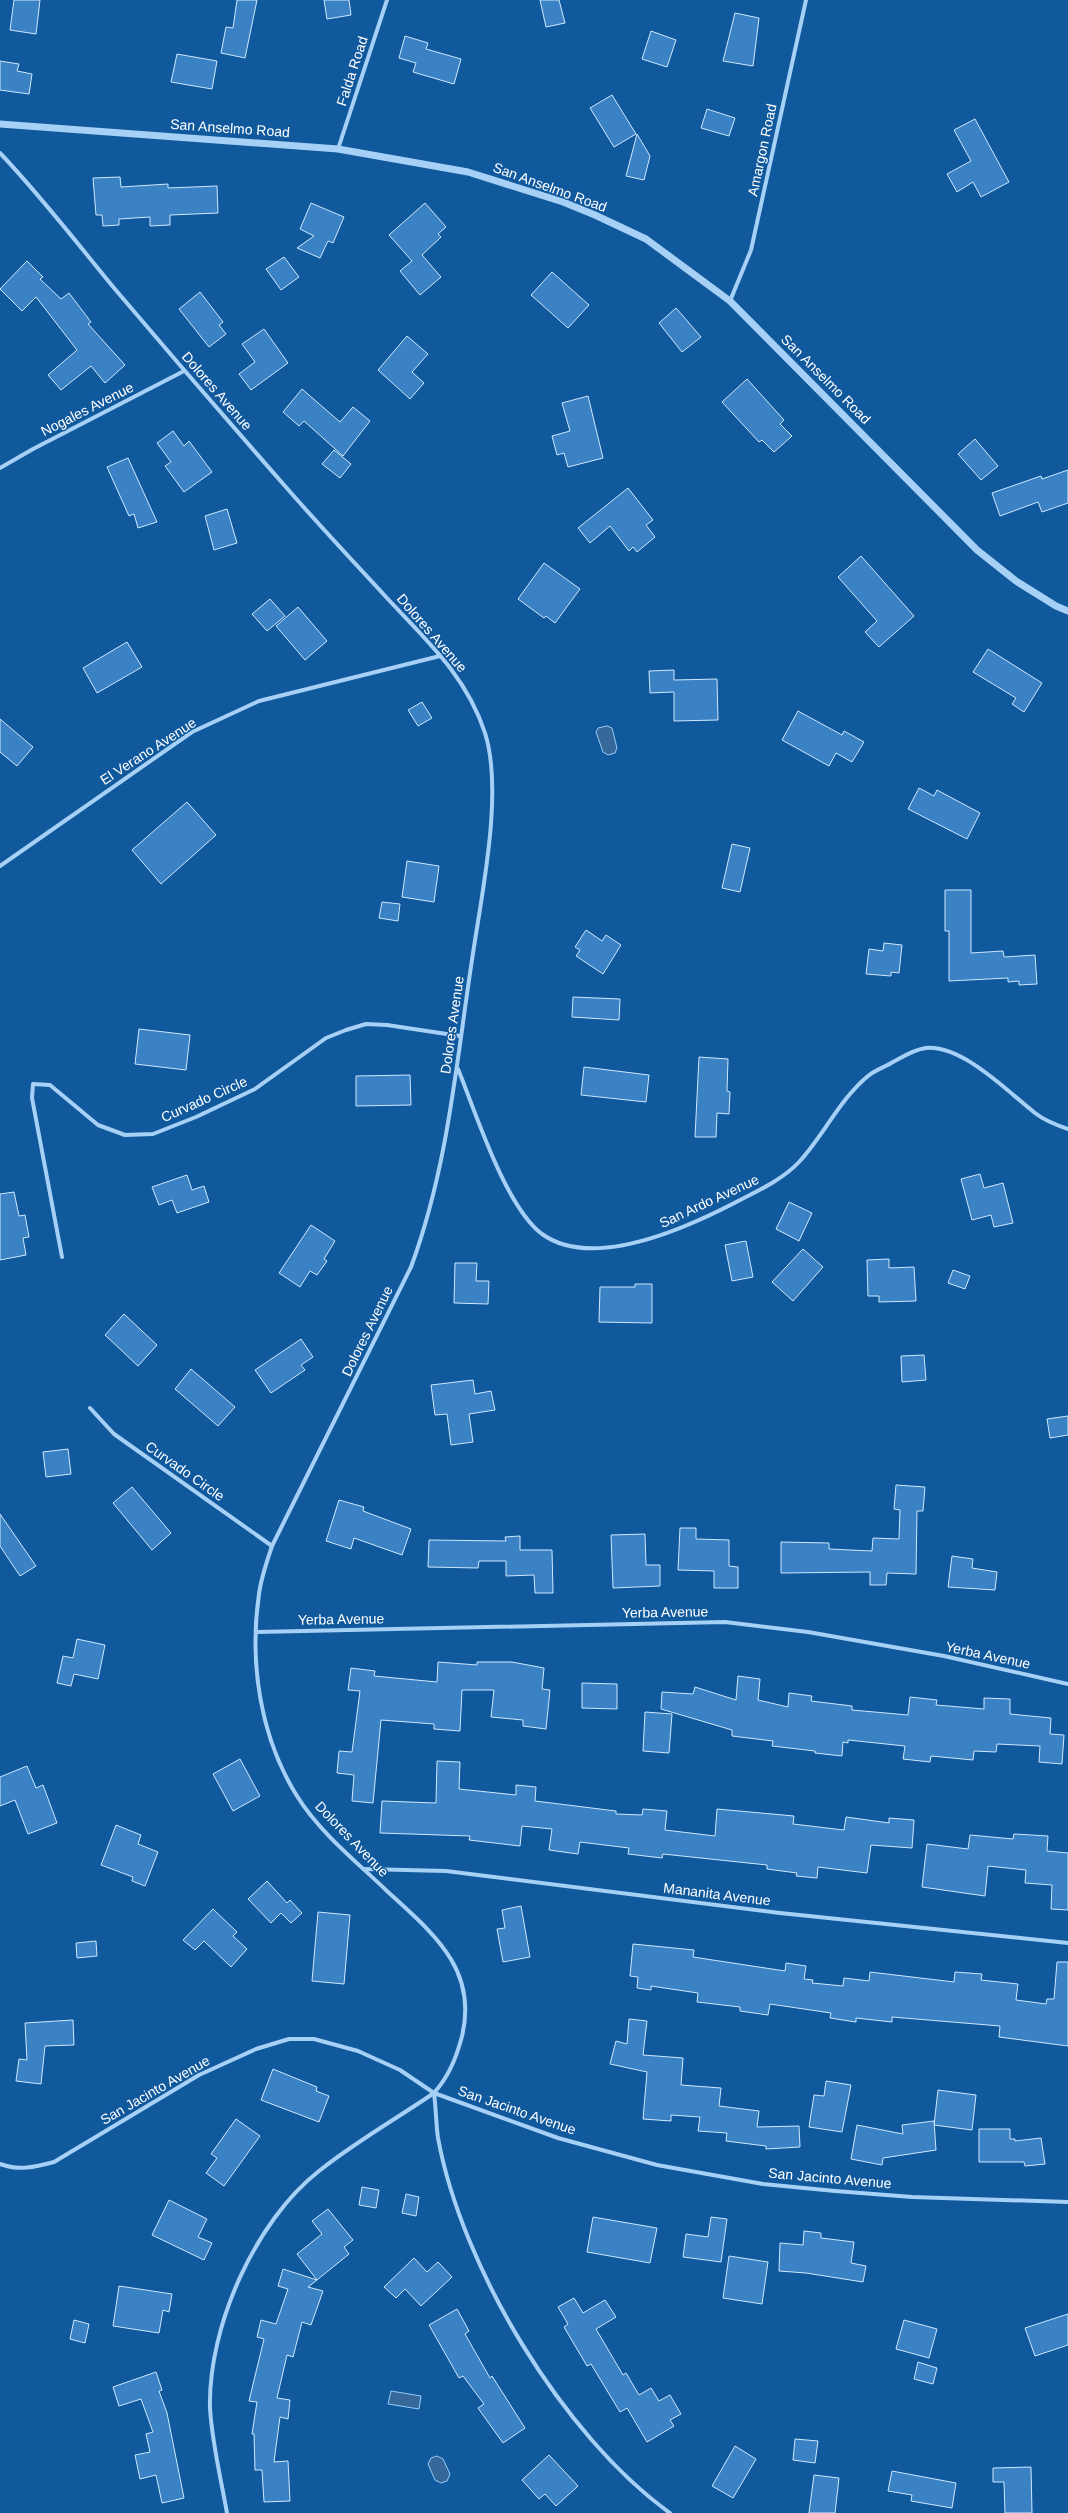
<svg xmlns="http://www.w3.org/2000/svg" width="1068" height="2513" font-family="Arial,sans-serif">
<rect width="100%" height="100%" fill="#11599d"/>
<g fill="#36699a" stroke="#98ccf8">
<polygon points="607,726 612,728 617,748 615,753 608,755 603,752 596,732 598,728"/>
<polygon points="391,2391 421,2396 419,2409 388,2404"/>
<polygon points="437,2456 443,2459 450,2474 447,2481 441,2483 435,2480 428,2464 431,2458"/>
</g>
<g fill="#3a82c4" stroke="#cee8fe">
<polygon points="14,0 40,0 36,34 10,30"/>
<polygon points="237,0 257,0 245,58 221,53 226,27 233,28"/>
<polygon points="324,0 349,0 351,15 327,19"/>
<polygon points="540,0 559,0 565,23 546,27"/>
<polygon points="735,13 759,18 753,66 723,61"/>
<polygon points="651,31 676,40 667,67 642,59"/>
<polygon points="405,36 428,43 426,49 461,59 454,84 413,72 416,63 399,58"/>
<polygon points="177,54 217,61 212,89 171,82"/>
<polygon points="0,61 19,64 17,71 32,74 29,94 0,90"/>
<polygon points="612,95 636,134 614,147 590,108"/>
<polygon points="707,109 735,118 729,136 701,128"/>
<polygon points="975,119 1009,182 981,197 973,182 957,192 947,174 971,161 954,130"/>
<polygon points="637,134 650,156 644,180 626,176"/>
<polygon points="120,177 121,187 168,184 168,188 217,186 218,213 170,215 170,225 150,226 150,217 119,219 119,225 103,226 102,215 96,215 93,178"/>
<polygon points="311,203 344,217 333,243 328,241 320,258 297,248 314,236 300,229"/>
<polygon points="425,203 446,227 438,234 441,237 422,255 441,277 420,295 400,271 412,261 389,235"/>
<polygon points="284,257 299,277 281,290 266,269"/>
<polygon points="27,261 43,277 40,279 61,299 69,293 91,322 88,324 125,365 105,383 91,366 61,390 48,375 77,350 36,297 22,311 0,289"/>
<polygon points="552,272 589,305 568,328 531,295"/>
<polygon points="200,292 223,322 219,325 226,334 209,347 179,309"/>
<polygon points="676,308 701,337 682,352 659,323"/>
<polygon points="264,329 288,363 251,390 239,374 255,362 242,344"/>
<polygon points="407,336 428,354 412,372 424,383 410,399 378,370"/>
<polygon points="747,379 784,420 780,424 792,436 774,452 762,440 759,442 722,402"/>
<polygon points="302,389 340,422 353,407 370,421 343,456 304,421 299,426 283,412"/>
<polygon points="588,396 603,458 568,467 564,453 557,455 552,436 570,431 562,403"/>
<polygon points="173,431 184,446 189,441 212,472 184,492 165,466 171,462 157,443"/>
<polygon points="975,439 998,466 981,480 958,454"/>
<polygon points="334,450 351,464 340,478 322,464"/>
<polygon points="128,458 157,522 138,528 134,514 129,516 107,467"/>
<polygon points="1068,470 1068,503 1042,512 1038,502 1000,516 992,493 1041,476 1042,479"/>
<polygon points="628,488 653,520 646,525 655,537 637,552 633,547 629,551 610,526 590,543 578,528"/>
<polygon points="227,509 237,543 214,550 205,516"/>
<polygon points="861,556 914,616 879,647 865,632 877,621 838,577"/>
<polygon points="544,563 580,589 555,623 546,616 544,618 518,599"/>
<polygon points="270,599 285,616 267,631 252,614"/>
<polygon points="298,607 327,641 305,660 276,626"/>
<polygon points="127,642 142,667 97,693 83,668"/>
<polygon points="988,649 1042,683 1024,712 1012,704 1016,698 973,672"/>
<polygon points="674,670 674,680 717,679 718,720 674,721 674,692 650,693 649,671"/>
<polygon points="422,702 432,718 418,726 408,710"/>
<polygon points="798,711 842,735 844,731 864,742 852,762 836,753 829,766 782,740"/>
<polygon points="0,719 33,747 17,766 0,752"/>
<polygon points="919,788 934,796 937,790 980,813 967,839 908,809"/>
<polygon points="187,802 216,835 161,884 132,850"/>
<polygon points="732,844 750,848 740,892 722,888"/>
<polygon points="407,861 439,866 434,902 402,897"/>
<polygon points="945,890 971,890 971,953 1003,951 1004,957 1035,955 1037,984 1019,985 1019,981 1008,982 1008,978 949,981 949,931 945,931"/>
<polygon points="382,902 400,904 398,921 379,918"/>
<polygon points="586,930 602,941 606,935 621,945 603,974 576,956 580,950 575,947"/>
<polygon points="884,943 902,945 899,973 891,972 891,976 866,974 869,949 883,951"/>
<polygon points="573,997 620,999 619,1020 572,1017"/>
<polygon points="139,1029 190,1035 186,1070 135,1064"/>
<polygon points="699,1057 728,1059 727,1091 730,1092 729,1114 717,1113 716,1137 695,1137"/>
<polygon points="584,1067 649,1075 646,1102 581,1095"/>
<polygon points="410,1075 411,1105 356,1106 356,1076"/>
<polygon points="980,1174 984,1188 1003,1183 1013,1223 994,1227 991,1215 972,1220 961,1179"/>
<polygon points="187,1175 192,1190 204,1186 209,1202 177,1213 172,1200 159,1205 152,1187"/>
<polygon points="14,1192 19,1216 25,1215 29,1237 23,1238 26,1255 0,1260 0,1194"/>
<polygon points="789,1202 812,1213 799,1241 776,1229"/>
<polygon points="311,1225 335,1241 324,1259 327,1261 317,1275 310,1271 300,1287 279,1273"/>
<polygon points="746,1241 753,1277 732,1281 725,1245"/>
<polygon points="803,1249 823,1267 793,1301 772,1282"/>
<polygon points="889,1259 889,1268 914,1267 916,1301 879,1302 879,1296 868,1296 867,1260"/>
<polygon points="455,1263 477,1263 476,1281 489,1281 488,1304 454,1303"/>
<polygon points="953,1270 970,1276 965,1289 948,1283"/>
<polygon points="635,1284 652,1284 652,1323 599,1322 600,1287 635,1287"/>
<polygon points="124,1314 157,1345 138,1366 105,1335"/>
<polygon points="301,1339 313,1357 301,1365 305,1370 271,1393 255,1370"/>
<polygon points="924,1355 926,1380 902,1382 901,1356"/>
<polygon points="191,1369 235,1407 218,1426 175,1389"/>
<polygon points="473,1380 475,1394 491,1391 495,1410 469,1414 473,1442 451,1445 447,1414 435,1415 431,1385"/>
<polygon points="1068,1416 1068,1435 1050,1438 1047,1419"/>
<polygon points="68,1449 71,1474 46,1477 43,1452"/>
<polygon points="896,1485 925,1487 923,1511 917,1511 916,1574 887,1573 886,1585 870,1585 870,1572 781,1573 781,1542 829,1543 829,1549 872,1551 873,1538 899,1539 900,1510 894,1509"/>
<polygon points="132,1487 171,1533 152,1550 113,1503"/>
<polygon points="339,1500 364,1507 363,1511 411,1529 402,1555 354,1538 351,1549 326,1541"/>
<polygon points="0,1514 36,1566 20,1576 0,1546"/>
<polygon points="680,1528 696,1528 696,1539 729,1540 729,1566 738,1567 738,1588 714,1588 714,1571 678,1570"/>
<polygon points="645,1534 646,1565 660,1565 660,1586 613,1588 611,1535"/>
<polygon points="520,1536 520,1550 552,1550 553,1593 535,1593 534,1575 506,1576 506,1561 479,1561 478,1568 428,1567 429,1540 506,1541 505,1537"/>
<polygon points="952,1556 973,1559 972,1568 997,1572 995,1590 948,1587"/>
<polygon points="77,1639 105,1645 98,1679 74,1674 71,1686 57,1683 63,1656 73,1658"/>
<polygon points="438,1662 477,1665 477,1662 512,1662 544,1668 542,1689 550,1690 546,1729 523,1726 523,1720 491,1717 494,1690 462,1690 460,1731 434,1729 434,1724 381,1720 373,1803 352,1801 354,1775 337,1773 339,1751 352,1752 360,1691 348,1690 351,1668 375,1671 374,1676 437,1682"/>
<polygon points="738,1676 760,1679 758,1700 788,1707 789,1693 812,1696 811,1701 852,1706 852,1710 908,1715 910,1697 937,1700 936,1705 984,1709 984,1698 1010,1699 1010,1714 1051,1718 1050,1734 1064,1735 1062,1764 1039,1762 1040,1746 997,1744 996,1752 974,1751 973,1760 931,1756 930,1762 903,1759 905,1746 848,1740 848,1743 843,1742 842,1756 815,1753 815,1751 772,1746 773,1741 732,1736 732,1730 661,1709 662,1692 693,1694 695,1687 736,1700"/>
<polygon points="582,1683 617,1684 617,1709 582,1708"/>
<polygon points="645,1712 672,1714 669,1753 643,1751"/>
<polygon points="240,1759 260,1796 233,1811 213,1774"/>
<polygon points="437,1761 460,1762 459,1789 516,1795 516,1785 536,1787 535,1801 616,1811 616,1814 642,1815 643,1809 667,1811 665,1830 715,1836 717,1809 794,1816 793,1824 844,1830 846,1817 889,1823 889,1818 914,1820 912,1848 871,1845 867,1873 818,1867 817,1878 796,1876 797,1873 767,1869 767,1865 663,1854 662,1858 628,1854 629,1848 580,1842 578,1854 549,1850 552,1829 522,1826 520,1846 469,1840 470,1836 380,1833 382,1801 436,1803"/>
<polygon points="27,1766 36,1788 43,1785 57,1823 28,1834 15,1800 0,1806 0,1777"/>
<polygon points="116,1825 141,1835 138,1844 158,1852 145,1886 132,1881 133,1877 101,1865"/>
<polygon points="1014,1834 1048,1836 1047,1851 1068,1853 1068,1910 1051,1909 1052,1885 1025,1883 1026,1870 988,1866 985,1896 922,1887 927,1844 968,1849 970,1835 1013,1839"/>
<polygon points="267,1881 287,1903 290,1900 302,1913 291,1923 281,1913 271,1923 248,1899"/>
<polygon points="521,1906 530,1957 503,1962 497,1929 505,1928 502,1910"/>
<polygon points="213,1909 237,1932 233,1936 247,1949 231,1967 204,1941 195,1950 183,1940"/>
<polygon points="318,1912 350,1915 344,1984 312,1981"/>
<polygon points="96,1941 97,1956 77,1958 76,1943"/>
<polygon points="633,1944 694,1950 693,1957 785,1971 786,1963 806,1966 804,1979 813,1980 812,1983 843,1986 844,1978 869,1981 870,1972 954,1982 955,1972 982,1974 981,1980 1018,1984 1016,2000 1046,2004 1047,1999 1054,1999 1057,1962 1068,1962 1068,2046 999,2037 1000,2026 892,2017 892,2022 856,2018 856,2022 830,2018 831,2013 770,2004 768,2015 740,2011 740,2007 697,2002 698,1993 651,1986 651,1990 637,1988 638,1977 630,1976"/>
<polygon points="629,2019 647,2021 643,2055 683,2058 681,2085 721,2088 719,2106 759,2111 757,2127 799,2126 800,2147 766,2149 766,2146 726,2141 727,2133 698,2131 700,2117 671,2115 671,2121 643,2119 647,2072 610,2064 616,2041 627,2044"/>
<polygon points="73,2020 74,2045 45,2046 41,2084 16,2081 19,2059 27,2060 25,2023"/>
<polygon points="273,2069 317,2087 316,2091 329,2096 319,2122 261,2100"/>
<polygon points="826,2081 851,2085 842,2132 809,2127 814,2095 824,2096"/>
<polygon points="938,2090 976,2095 972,2130 934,2125"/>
<polygon points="236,2119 260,2136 224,2186 206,2173 217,2158 211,2154"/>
<polygon points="934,2121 936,2150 883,2158 882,2165 851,2159 857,2125 903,2134 902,2125"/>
<polygon points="979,2129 1010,2129 1010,2139 1015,2139 1015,2141 1041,2138 1045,2164 1025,2166 1024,2162 979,2162"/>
<polygon points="362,2187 379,2190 376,2208 359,2205"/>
<polygon points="406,2194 419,2197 416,2216 402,2213"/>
<polygon points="169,2200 207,2219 198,2237 212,2243 204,2260 152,2235"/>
<polygon points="328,2209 353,2240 344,2247 349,2254 317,2280 297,2254 322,2234 312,2221"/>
<polygon points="593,2217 657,2228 650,2263 587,2252"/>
<polygon points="711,2217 727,2219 721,2262 683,2257 686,2234 708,2237"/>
<polygon points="804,2231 821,2233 821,2238 854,2242 851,2263 866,2266 863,2282 806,2273 779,2271 780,2243 803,2245"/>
<polygon points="729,2256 768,2262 762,2304 723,2298"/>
<polygon points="414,2258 427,2272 438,2262 452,2277 421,2306 405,2289 396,2298 384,2287"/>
<polygon points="283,2269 317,2280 308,2287 323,2291 311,2325 302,2322 293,2357 287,2355 277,2398 290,2400 288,2419 280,2417 274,2462 288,2461 290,2501 264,2502 262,2470 255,2470 254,2434 252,2434 257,2402 249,2401 264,2339 257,2337 261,2320 276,2324 288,2289 278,2286"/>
<polygon points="119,2286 172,2294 169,2312 163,2310 159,2333 113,2326"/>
<polygon points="574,2298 583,2313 605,2300 616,2317 596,2329 623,2375 626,2373 639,2395 651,2388 659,2401 670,2395 681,2414 670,2420 674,2426 647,2442 627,2408 620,2412 591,2364 587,2366 564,2327 568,2324 558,2307"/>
<polygon points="457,2309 469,2331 465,2334 490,2378 492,2376 525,2428 503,2443 478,2408 484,2404 463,2376 459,2378 429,2325"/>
<polygon points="1068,2314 1068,2345 1035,2356 1025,2328"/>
<polygon points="74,2320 89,2324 85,2343 70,2339"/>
<polygon points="904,2320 937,2329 929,2358 896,2349"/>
<polygon points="918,2362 937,2368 933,2384 914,2379"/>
<polygon points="156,2372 162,2390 159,2391 167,2413 184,2498 162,2503 156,2475 140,2479 135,2455 150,2452 146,2434 153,2432 141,2399 119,2406 113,2387"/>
<polygon points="795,2439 818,2441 815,2463 793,2460"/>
<polygon points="735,2446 756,2459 733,2498 712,2486"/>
<polygon points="549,2455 578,2486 556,2506 545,2494 539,2499 522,2480"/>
<polygon points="1031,2467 1032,2513 1005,2513 1004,2482 993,2482 993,2468"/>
<polygon points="892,2471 956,2483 952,2508 911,2501 912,2495 888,2491"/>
<polygon points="814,2475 839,2478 835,2513 809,2513"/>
</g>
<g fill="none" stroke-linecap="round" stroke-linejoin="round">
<g stroke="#a6d0f5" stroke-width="4">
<polyline points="338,149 387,0"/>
<path d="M0 153C40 195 77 243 114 288 170 354 227 420 285 486 318 524 352 560 386 597 426 640 466 675 485 733 504 793 481 897 472 960 456 1064 448 1167 411 1267L272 1546C267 1561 261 1578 259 1594 249 1662 260 1737 297 1796 320 1833 357 1862 388 1892 434 1934 480 1971 461 2040 455 2061 448 2077 434 2093 396 2119 355 2142 319 2171 255 2221 208 2327 210 2408 212 2443 221 2479 227 2513"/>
<polyline points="730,301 751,250 806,0"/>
<polyline points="0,468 33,449 184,371"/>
<polyline points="0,866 192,732 259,701 440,656"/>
<path d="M458 1069C476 1113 505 1206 542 1234 595 1272 693 1225 742 1199 762 1189 784 1178 799 1162 824 1135 839 1100 868 1076 875 1070 885 1067 893 1062 902 1057 915 1049 926 1048 963 1045 1008 1092 1035 1113 1045 1121 1056 1125 1068 1129"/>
<polyline points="62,1257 32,1098 33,1084 50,1085 98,1125 125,1135 153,1134 196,1117 255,1089 326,1038 346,1030 366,1024 387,1025 460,1036"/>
<polyline points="90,1408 114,1434 272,1546"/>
<polyline points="257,1632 725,1622 808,1632 944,1656 1068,1684"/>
<polyline points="364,1869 446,1871 780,1913 1068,1943"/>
<path d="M434 2093C436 2108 436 2124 438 2138 462 2268 563 2436 670 2513"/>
<path d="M0 2164C19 2171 35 2167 54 2162L199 2075 256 2049 289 2039H314L358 2051 400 2070 434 2093 558 2138 657 2165 763 2184 835 2191 912 2197 1068 2202"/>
</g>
<polyline stroke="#a6d0f5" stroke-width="7" points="0,124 338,149 468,172 563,202 595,215 646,239 730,301 977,550 1016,581 1056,606 1068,611"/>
</g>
<g text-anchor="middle" stroke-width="3" stroke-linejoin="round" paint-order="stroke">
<g font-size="14" fill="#fff" stroke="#11599d">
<text transform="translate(352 71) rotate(-72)" y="5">Falda Road</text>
<text transform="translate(230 128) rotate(4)" y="5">San Anselmo Road</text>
<text transform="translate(762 150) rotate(-78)" y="5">Amargon Road</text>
<text transform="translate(550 187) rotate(20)" y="5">San Anselmo Road</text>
<text transform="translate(826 379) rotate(45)" y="5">San Anselmo Road</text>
<text transform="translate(217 391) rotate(49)" y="5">Dolores Avenue</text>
<text transform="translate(87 409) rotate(-27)" y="5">Nogales Avenue</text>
<text transform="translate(432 633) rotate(49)" y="5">Dolores Avenue</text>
<text transform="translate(148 751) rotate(-33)" y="5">El Verano Avenue</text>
<text transform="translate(452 1025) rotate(-82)" y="5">Dolores Avenue</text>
<text transform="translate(204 1099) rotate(-24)" y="5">Curvado Circle</text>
<text transform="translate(709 1201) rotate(-25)" y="5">San Ardo Avenue</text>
<text transform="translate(367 1331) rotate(-64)" y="5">Dolores Avenue</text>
<text transform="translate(185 1471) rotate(35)" y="5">Curvado Circle</text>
<text transform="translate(665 1612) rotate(-1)" y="5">Yerba Avenue</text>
<text transform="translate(341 1619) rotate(-1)" y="5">Yerba Avenue</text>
<text transform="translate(988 1655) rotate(12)" y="5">Yerba Avenue</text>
<text transform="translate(352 1839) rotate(46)" y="5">Dolores Avenue</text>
<text transform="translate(717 1894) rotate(7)" y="5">Mananita Avenue</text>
<text transform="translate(155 2090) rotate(-30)" y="5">San Jacinto Avenue</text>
<text transform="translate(517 2110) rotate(19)" y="5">San Jacinto Avenue</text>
<text transform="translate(830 2178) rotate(5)" y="5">San Jacinto Avenue</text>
</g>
</g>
</svg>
